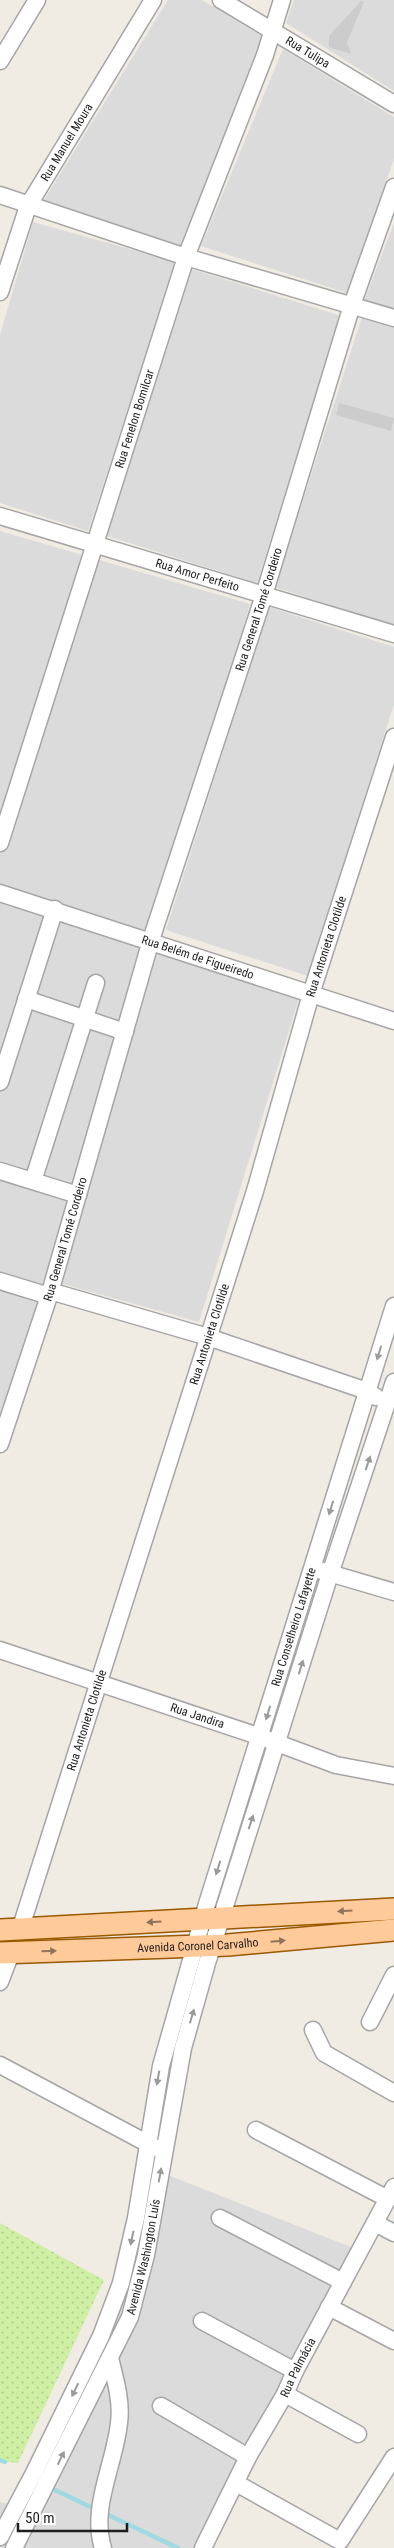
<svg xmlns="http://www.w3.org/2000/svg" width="394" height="2548" font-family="'Roboto Condensed',sans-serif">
<defs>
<pattern id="grass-dots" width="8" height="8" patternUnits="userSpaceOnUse" patternTransform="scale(1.25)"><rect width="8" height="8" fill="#cff0a4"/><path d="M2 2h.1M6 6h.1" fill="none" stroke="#b1cd8d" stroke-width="1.8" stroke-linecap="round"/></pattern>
</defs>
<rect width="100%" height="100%" fill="#f0ebe3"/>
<g fill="#dcdbdb">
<polygon points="168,0 202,0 269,40 182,248 44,200"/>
<polygon points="294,0 394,0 394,91 286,23"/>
<polygon points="283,49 394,117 394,159 347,293 201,246"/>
<polygon points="33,222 176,262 88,531 0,503 0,335"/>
<polygon points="394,223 394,309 364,301"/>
<polygon points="188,268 341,316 257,583 104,535"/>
<polygon points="362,317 394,327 394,626 275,587"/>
<polygon points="0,531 250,604 152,944 300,995 199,1322 45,1279 0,1419"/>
<polygon points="269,607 394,647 394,704 308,976 166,930"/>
<polygon points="140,2164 361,2251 202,2548 0,2548 0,2502 9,2504 121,2286"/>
</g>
<g fill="#ccc">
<polygon points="361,1 364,2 347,42 351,54 329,47 329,36"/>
<polygon points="339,403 394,418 391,431 336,415"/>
</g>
<polygon fill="url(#grass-dots)" points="0,2223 104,2280 18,2463 0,2461"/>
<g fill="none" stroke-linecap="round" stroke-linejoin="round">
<g stroke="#9fd9e2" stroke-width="4.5">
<polyline points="0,2460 5,2462"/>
<polyline points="55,2490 97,2510"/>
<polyline points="104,2513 178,2548"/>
</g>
<defs>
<g id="minor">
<path id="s1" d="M221 0 394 104"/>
<polyline points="0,61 37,0"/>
<polyline points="0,195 186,257 394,318"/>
<path id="s2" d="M0 292 28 206 153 0"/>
<path id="s3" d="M0 516 394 634"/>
<path id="s4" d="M0 843 186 257 265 55 282 0"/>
<path id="s5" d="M0 893 394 1021"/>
<polyline points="26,999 125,1032"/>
<polyline points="0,1082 55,909"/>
<polyline points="0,1171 78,1195"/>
<polyline points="33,1181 96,983"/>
<polyline points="0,1281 49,1296"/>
<polyline points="50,1291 208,1337 367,1391 376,1397"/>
<path id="s6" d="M0 1444 49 1296 151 940 264 595 352 305 394 187"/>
<polyline points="319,1570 394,1592"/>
<path id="s7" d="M0 1650 261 1737 336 1765 394 1776"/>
<path id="s8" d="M20 1930 255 1191 311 994 394 737"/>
<polyline points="0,1982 11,1953"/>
<polyline points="370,2022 394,1975"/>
<polyline points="313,2030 324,2053 394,2093"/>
<polyline points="0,2065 156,2148"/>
<polyline points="256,2130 388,2199"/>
<polyline points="220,2218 343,2282"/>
<polyline points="375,2223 394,2233"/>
<polyline points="329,2307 394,2341"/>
<polyline points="202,2321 295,2371"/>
<polyline points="285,2394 358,2434"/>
<polyline points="161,2406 248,2457"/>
<polyline points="236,2483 340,2541 394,2457"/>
<path id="s9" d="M0 2537 34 2473 101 2336 121 2283 136 2218 161 2066 207 1904 394 1306"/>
<path id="s10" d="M14 2548 130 2317 146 2255 183 2048 207 1963 330 1574 394 1382"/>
<path d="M103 2548C90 2508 115 2463 119 2423 122 2402 115 2378 110 2358"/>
<path id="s11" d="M203 2548 248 2457 285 2394 295 2371 394 2187"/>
</g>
<g id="major">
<polyline points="0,1930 394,1909"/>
<path id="s12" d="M0 1953 228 1945 394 1930"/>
</g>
</defs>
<use href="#minor" stroke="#a5a5a5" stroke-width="19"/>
<use href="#major" stroke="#985900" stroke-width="24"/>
<use href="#minor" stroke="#fff" stroke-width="16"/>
<use href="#major" stroke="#ffca99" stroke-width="21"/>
</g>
<defs><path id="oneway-solid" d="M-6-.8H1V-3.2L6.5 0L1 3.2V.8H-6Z" transform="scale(1.25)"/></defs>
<g fill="#9a9a9a">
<use href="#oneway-solid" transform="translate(379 1353) rotate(107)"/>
<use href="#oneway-solid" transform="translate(368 1463) rotate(-71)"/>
<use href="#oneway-solid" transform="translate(331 1508) rotate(107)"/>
<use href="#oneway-solid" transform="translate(301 1667) rotate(-73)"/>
<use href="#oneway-solid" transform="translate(268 1713) rotate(107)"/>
<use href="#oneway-solid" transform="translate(251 1822) rotate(-72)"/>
<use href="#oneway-solid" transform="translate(218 1868) rotate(108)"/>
<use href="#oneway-solid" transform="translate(192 2016) rotate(-74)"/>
<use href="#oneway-solid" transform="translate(158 2078) rotate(100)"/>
<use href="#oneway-solid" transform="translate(160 2175) rotate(-80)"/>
<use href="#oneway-solid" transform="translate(132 2238) rotate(102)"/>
<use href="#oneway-solid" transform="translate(75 2390) rotate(116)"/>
<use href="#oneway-solid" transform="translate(61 2458) rotate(-64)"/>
</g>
<g fill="#8e745c">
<use href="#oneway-solid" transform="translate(345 1911) rotate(177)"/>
<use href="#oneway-solid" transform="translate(154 1922) rotate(176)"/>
<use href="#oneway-solid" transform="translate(278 1941) rotate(-5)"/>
<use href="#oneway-solid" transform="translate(49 1951) rotate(-2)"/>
</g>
<g text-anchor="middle" stroke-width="4" stroke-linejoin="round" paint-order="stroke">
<g font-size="12" fill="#1e1e1e" stroke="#fff">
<text dy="4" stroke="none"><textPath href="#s1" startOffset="101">Rua Tulipa</textPath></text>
<text dy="4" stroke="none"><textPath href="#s2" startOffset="165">Rua Manuel Moura</textPath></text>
<text dy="4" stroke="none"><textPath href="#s4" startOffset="445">Rua Fenelon Bomilcar</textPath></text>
<text dy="4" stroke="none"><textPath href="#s3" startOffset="206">Rua Amor Perfeito</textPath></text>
<text dy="4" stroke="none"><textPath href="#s6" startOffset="874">Rua General Tomé Cordeiro</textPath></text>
<text dy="4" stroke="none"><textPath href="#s8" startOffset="1030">Rua Antonieta Clotilde</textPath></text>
<text dy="4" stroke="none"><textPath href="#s5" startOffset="208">Rua Belém de Figueiredo</textPath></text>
<text dy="4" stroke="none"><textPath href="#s6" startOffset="215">Rua General Tomé Cordeiro</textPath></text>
<text dy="4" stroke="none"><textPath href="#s8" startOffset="625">Rua Antonieta Clotilde</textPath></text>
<text dy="4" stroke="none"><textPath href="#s9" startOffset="961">Rua Conselheiro Lafayette</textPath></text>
<text dy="4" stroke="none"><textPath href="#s7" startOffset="208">Rua Jandira</textPath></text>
<text dy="4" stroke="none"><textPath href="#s8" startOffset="220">Rua Antonieta Clotilde</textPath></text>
<text dy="4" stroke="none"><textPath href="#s12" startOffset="198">Avenida Coronel Carvalho</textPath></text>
<text dy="4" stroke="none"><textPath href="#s10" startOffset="320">Avenida Washington Luís</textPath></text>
<text dy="4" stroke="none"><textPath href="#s11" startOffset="204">Rua Palmácia</textPath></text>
</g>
</g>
<path d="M18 2523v8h109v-8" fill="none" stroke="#1e1e1e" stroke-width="2.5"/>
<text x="25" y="2523" font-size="15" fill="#1e1e1e" stroke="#ffffff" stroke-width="4" paint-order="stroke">50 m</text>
</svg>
